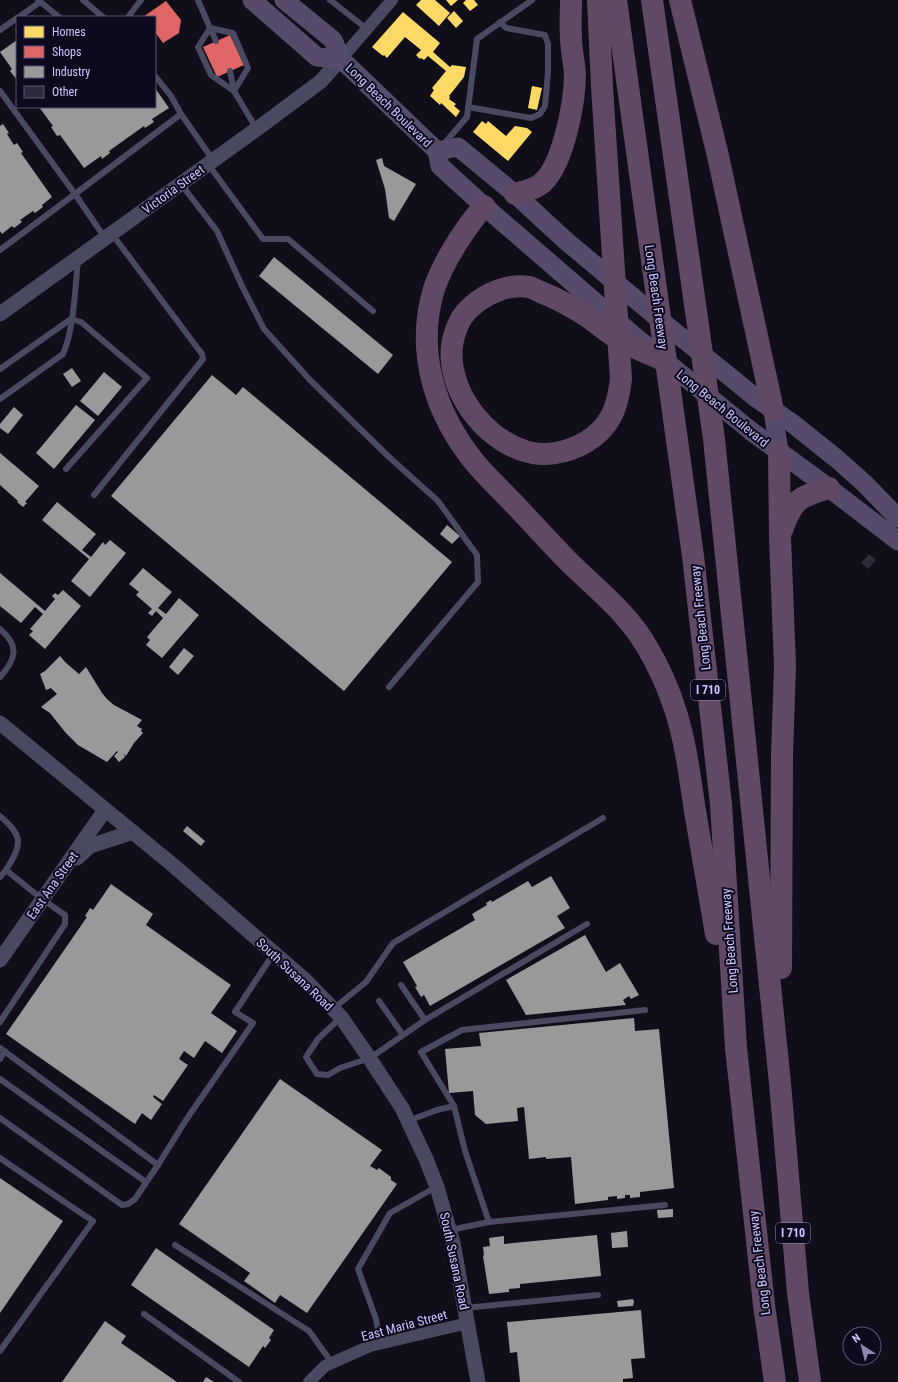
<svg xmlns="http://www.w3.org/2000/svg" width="898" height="1382" font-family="'Roboto Condensed',sans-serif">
<rect width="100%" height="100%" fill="#100e19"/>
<g fill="#ffd966">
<polygon points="421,0 435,0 450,13 439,26 416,5"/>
<polygon points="446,0 458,0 451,6"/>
<polygon points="466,0 474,0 478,5 470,11 463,3"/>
<polygon points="454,11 463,21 456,28 447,18"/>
<polygon points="403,12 440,43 433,52 450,67 452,65 466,67 464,77 449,96 450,97 449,99 456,104 454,106 460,111 456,117 441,103 440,105 430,96 434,90 432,88 446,71 428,56 424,60 421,58 420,59 416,55 421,50 405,37 387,58 384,55 383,56 372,47"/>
<polygon points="532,86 542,88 537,110 528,108"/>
<polygon points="482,121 486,124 488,121 506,136 515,126 527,128 532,132 508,161 473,132"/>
</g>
<g fill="#e06666">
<polygon points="166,1 181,20 179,33 163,43 155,32 155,17 143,17"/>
<polygon points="230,35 244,65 217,77 203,47"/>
</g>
<g fill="#999">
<polygon points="17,40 17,80 10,71 12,69 0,52"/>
<polygon points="155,88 169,108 152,119 154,122 145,128 144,126 109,151 110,153 102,159 101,156 84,168 60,135 57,136 51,127 53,126 39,107 155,107"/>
<polygon points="3,124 9,133 7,134 14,145 17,143 23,152 21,153 52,197 42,205 43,207 35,213 33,211 20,220 22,222 14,228 12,226 2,234 0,231 0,126"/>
<polygon points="382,158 384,166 416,184 394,221 389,218 385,189 376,160"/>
<polygon points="274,257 393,355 378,374 259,276"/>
<polygon points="72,368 81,381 72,387 63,374"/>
<polygon points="104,372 122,387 98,416 80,401"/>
<polygon points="212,375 236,395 243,387 452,562 344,691 111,496"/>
<polygon points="76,405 95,420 54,469 36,453"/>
<polygon points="14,407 23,415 8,434 0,428 0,424"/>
<polygon points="0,453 39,486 25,502 27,503 23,507 17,502 18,501 0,485"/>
<polygon points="57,502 96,534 82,550 91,557 103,542 105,545 110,540 126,553 90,597 71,581 89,559 42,520"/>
<polygon points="447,525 460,536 452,544 440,534"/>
<polygon points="143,568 172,592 158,608 166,614 179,598 199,615 162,658 146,645 150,640 147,637 163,618 156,611 152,616 148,613 152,609 136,595 139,592 129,584"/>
<polygon points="0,573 45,611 55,599 52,596 55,593 58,595 63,590 81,606 45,649 29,635 33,631 30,629 43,614 35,607 21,623 0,606"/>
<polygon points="184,648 194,656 178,675 169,667"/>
<polygon points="60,656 65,662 79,674 86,667 102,693 107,699 114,705 142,720 137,726 142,729 141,731 143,733 134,743 126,756 124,754 125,757 119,762 114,756 118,752 117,751 107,762 78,745 65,732 50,713 41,707 57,694 51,688 46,690 40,674 45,671"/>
<polygon points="187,826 205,841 201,846 183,831"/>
<polygon points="551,876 570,908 557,916 565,928 430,1006 424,995 421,997 415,987 417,986 403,962 475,920 472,914 487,905 486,903 491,900 492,902 528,881 532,887"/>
<polygon points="111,884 153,914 146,925 231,985 211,1013 237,1031 222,1053 205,1041 194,1058 184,1051 179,1059 188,1065 163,1101 154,1095 153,1097 162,1104 151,1120 142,1113 135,1124 6,1034 87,917 85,916 90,908 93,910"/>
<polygon points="585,935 606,972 620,963 639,995 631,999 629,996 623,1000 626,1005 526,1015 506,980"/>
<polygon points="634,1018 635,1031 659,1029 674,1188 640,1192 640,1197 630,1198 630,1195 625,1195 625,1198 617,1199 617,1196 608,1197 608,1200 575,1204 571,1157 546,1159 546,1157 529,1159 524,1107 517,1108 518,1121 486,1124 475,1115 473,1091 449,1093 445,1049 481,1046 479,1033"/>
<polygon points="280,1079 382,1150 370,1166 377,1170 379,1168 391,1177 391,1180 397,1184 307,1313 280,1295 275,1303 244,1281 250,1273 179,1224"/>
<polygon points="0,1178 63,1221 0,1313"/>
<polygon points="673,1209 673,1217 658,1218 657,1210"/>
<polygon points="627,1231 628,1247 612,1248 611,1233"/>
<polygon points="597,1235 601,1276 520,1284 520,1288 509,1289 509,1292 489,1294 483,1256 484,1255 483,1247 490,1246 489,1238 504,1236 504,1244"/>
<polygon points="156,1248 274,1330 269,1338 271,1340 265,1348 263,1346 249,1367 131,1285"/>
<polygon points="633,1299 634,1302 633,1306 618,1307 617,1301"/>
<polygon points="641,1310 645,1358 631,1359 633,1378 623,1379 623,1382 520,1382 517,1352 510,1353 507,1322"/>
<polygon points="105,1321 126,1336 121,1343 177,1382 62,1382"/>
<polygon points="206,1377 214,1382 203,1382"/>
</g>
<polygon fill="#2e2b3c" points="869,554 876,560 868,569 861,563"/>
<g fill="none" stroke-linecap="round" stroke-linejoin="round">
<g stroke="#4a4962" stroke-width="6">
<polyline points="38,0 59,17"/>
<polyline points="83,0 103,17"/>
<polyline points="198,0 210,28 198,47 211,75 234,91 256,128"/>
<polyline points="330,0 367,29"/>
<polyline points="19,17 40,2"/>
<polyline points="128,17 141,0"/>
<polyline points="210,28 233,33 248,68 234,91"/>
<polyline points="210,28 216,41"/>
<polyline points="0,30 17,18"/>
<polyline points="230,71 234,91"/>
<polyline points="0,91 75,194 0,250"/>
<polyline points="468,107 531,118 540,114 545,106 548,72 548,44 545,35 506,28 500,22"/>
<polyline points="181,114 213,160"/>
<polyline points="443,145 467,117 477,39 532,0"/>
<polyline points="208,164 263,239 288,239 373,311"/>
<polyline points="181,184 217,231 242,286 264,329 310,380 389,457 438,501 477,555 478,582 389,687"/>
<polyline points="105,238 75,194 181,114 171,96 155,76"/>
<polyline points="0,369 71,319 81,322 147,378 66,469"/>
<path d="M0 399 63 354C74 329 75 289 78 260"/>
<polyline points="94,495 203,359 202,354 112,234"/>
<path d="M0 629C20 646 16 659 0 677"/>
<path d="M0 816C24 837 22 844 6 870L42 899 65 915V924L0 1022"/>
<polyline points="0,877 6,870"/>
<polyline points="401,985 425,1020"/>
<polyline points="379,1001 403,1035"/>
<polyline points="333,1009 366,982 393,943 603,818"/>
<polyline points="341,1017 318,1039 306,1057 317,1074 328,1075 340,1068 370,1058 425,1020 587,924"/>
<polyline points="0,1048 158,1165"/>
<polyline points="0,1059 5,1051"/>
<polyline points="0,1079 146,1182"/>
<polyline points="0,1118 122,1205 128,1204 135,1199 158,1165 186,1120 253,1023 235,1012 274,953"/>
<polyline points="408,1121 437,1110 454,1106"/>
<polyline points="0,1158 69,1205 93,1221 0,1351"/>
<polyline points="489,1222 465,1151 454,1106 421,1052 462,1030 645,1010"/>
<polyline points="450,1230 489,1222 665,1205"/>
<polyline points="175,1245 309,1331 332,1363"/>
<polyline points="465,1308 598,1295"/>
<polyline points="144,1314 239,1382"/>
<polyline points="380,1344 376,1319 358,1269 390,1213 436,1187"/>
</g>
<g stroke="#4a4962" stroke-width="12">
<polyline points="341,59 392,0"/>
<polyline points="309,1382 325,1366 370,1346 468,1323"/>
</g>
<g stroke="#4a4962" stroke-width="15">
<polyline points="0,314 265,123 320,82 341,59"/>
<polyline points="0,723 174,866 306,981 341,1017 368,1056 402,1108 426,1159 437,1187 453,1243 478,1382"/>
<polyline points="77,858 90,846 133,832"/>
<polyline points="0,960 105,810"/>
</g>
<g stroke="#574b6c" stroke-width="19">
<polyline points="252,0 317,57 341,59"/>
<polyline points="284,0 333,40 341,59 437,151 440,166 484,206 632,334 751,431 829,488 898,541"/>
<polyline points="437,151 458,147 515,194 565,240 665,324 756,398 792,423 837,459 864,483 898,518"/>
<polyline points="773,410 779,452"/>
</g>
<g stroke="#604964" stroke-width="22">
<path d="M598 0 602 87 621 379C618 406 611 427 586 442 567 453 543 458 522 450 477 435 438 376 456 330 459 321 464 313 471 307 485 294 509 283 529 287 533 288 538 291 543 293 558 299 574 308 588 317 600 326 612 336 625 343 637 349 649 354 661 359"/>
<polyline points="616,0 693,556 721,804 736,1048 764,1305 775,1382"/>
<polyline points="652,0 714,439 780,1083 798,1293 810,1382"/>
<polyline points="680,0 718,156 773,410"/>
<path d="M515 194C522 192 531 190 538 186 563 171 575 101 575 73 574 61 571 49 571 37 570 25 571 12 571 0"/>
<path d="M484 206C465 228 443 262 434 289 415 352 435 414 476 464 490 480 505 494 519 509 536 527 551 544 568 561 595 588 628 613 647 647 659 667 669 690 676 712 686 744 690 778 695 811 702 852 709 893 716 934"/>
<polyline points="779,452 780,537 785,666 782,755 781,968"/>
<path d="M782 530C793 499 799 497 829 488"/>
</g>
</g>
<g text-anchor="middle" stroke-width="4" stroke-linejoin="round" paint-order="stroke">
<g fill="#0d0a1d" stroke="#938ebb" stroke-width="1">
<rect x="691" y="680" width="34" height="20" rx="3"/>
<rect x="776" y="1223" width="34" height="20" rx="3"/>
</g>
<g font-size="12" font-weight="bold" fill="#ccc6ff">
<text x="708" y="694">I 710</text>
<text x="793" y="1237">I 710</text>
</g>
<g font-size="13" fill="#ccc6ff" stroke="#0d0a1d">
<text transform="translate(389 105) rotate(44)" y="5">Long Beach Boulevard</text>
<text transform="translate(173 189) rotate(-36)" y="5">Victoria Street</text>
<text transform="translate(657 297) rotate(82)" y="5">Long Beach Freeway</text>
<text transform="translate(723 408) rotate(39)" y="5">Long Beach Boulevard</text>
<text transform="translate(700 618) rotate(-96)" y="5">Long Beach Freeway</text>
<text transform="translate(52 885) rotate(-55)" y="5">East Ana Street</text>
<text transform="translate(729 941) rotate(-94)" y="5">Long Beach Freeway</text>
<text transform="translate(295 974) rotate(43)" y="5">South Susana Road</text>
<text transform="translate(455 1261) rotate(78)" y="5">South Susana Road</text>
<text transform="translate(759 1263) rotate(-97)" y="5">Long Beach Freeway</text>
<text transform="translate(404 1325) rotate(-15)" y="5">East Maria Street</text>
</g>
</g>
<rect x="16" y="16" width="140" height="92" fill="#0d0a1d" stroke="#595577"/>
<rect x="24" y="26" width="20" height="12" fill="#ffd966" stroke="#595577"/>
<text x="52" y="36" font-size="12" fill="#ccc6ff">Homes</text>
<rect x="24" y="46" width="20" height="12" fill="#e06666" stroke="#595577"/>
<text x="52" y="56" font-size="12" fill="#ccc6ff">Shops</text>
<rect x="24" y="66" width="20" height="12" fill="#999999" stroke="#595577"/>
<text x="52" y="76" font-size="12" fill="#ccc6ff">Industry</text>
<rect x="24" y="86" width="20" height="12" fill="#2e2b3c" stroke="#595577"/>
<text x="52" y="96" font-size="12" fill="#ccc6ff">Other</text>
<g transform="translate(862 1346) rotate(324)"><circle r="19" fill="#0d0a1d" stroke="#595577"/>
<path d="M0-3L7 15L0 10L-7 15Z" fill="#8a86ae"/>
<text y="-6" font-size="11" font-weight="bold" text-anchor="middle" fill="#ccc6ff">N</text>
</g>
</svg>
